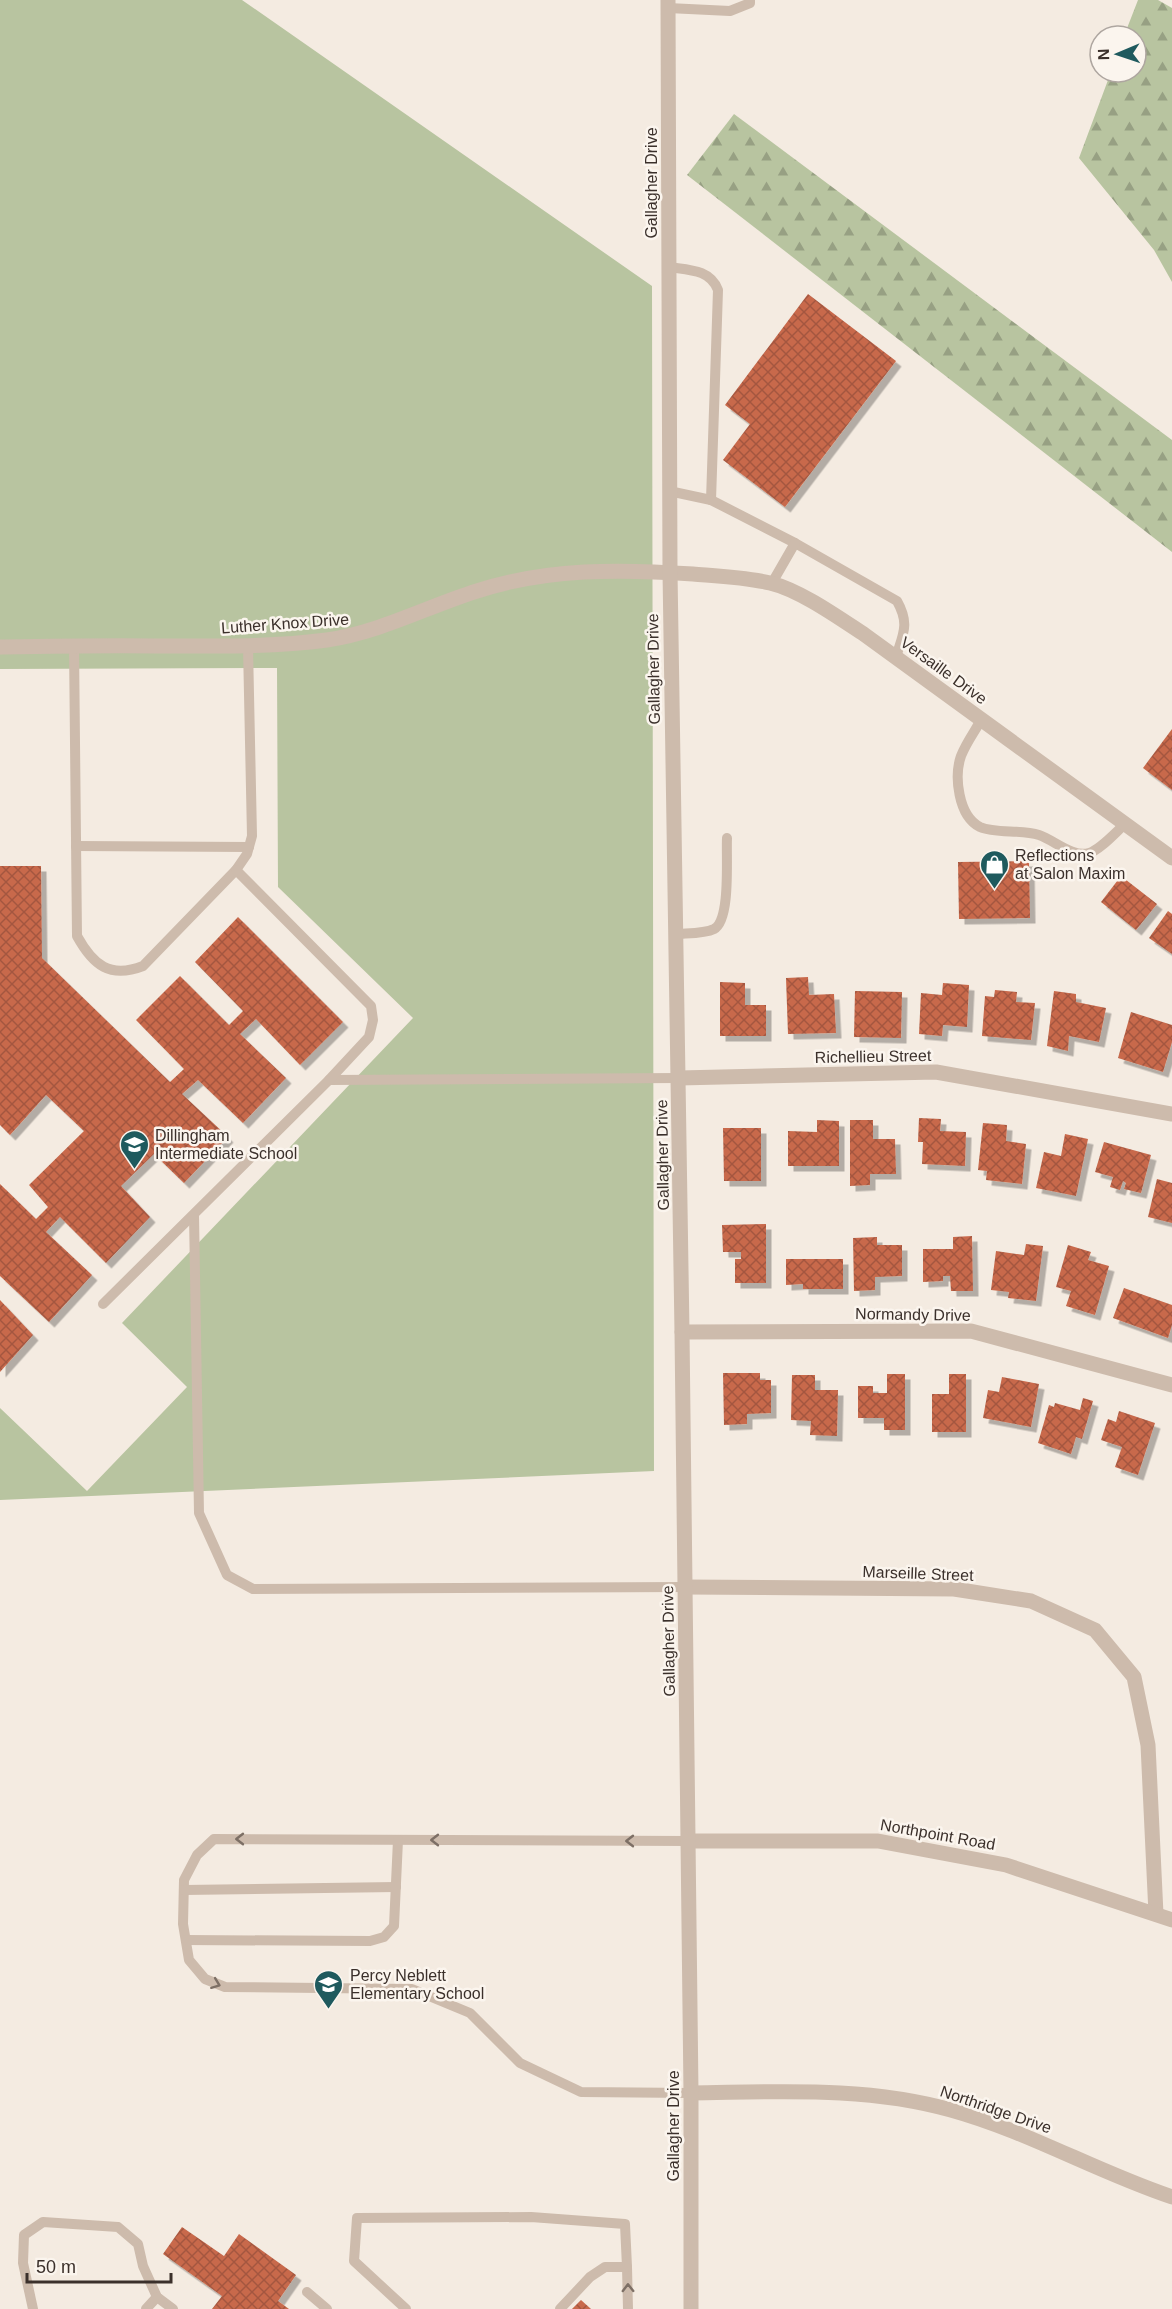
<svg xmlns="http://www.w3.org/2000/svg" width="1172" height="2309" font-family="Helvetica,sans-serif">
<defs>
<pattern id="forest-firs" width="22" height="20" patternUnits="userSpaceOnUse" patternTransform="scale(1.5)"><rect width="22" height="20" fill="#b8c4a0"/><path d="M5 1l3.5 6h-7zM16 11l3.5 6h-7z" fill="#97a083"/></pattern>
<pattern id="building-cross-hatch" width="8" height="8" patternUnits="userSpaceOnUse" patternTransform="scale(1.5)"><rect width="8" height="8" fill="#c8694b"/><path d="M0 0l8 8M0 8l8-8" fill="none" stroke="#a4573f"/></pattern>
<filter id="shadow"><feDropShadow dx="5.5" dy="5.5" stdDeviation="0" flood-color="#0004"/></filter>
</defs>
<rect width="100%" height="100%" fill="#f4ebe1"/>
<polygon fill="#b8c4a0" points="0,0 242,0 652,286 654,1471 0,1500 0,1408 87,1491 187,1387 122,1323 413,1018 278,887 277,668 0,669"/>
<g fill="url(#forest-firs)">
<polygon points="1138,0 1158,0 1172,8 1172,282 1154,250 1079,158 1111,72 1136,72 1136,36 1124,36"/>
<polygon points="734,114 1172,440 1172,552 687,175"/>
</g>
<g fill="url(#building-cross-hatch)" filter="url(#shadow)">
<polygon points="808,294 896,361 785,507 723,460 750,424 725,405"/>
<polygon points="1172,729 1172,790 1143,768"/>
<polygon points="1029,861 1030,918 959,919 958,862"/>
<polygon points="0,866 41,866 42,958 170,1082 184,1069 136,1020 180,976 229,1025 243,1011 195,962 238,917 343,1022 300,1065 256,1019 240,1034 286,1078 243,1123 198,1080 182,1094 228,1137 184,1183 154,1154 121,1186 150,1217 106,1263 60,1217 46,1232 92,1275 49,1322 0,1276 0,1184 36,1219 48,1207 29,1185 84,1131 46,1095 10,1135 0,1125"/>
<polygon points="1121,876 1157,904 1136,930 1101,902"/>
<polygon points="1168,911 1172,914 1172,954 1149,938"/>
<polygon points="808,977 809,995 834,994 836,1033 788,1034 786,978"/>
<polygon points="720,982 745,983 745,1005 766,1005 766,1036 720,1036"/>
<polygon points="943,983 969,985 967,1027 943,1025 942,1036 919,1034 921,993 942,995"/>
<polygon points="995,990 1017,992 1016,1002 1035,1003 1031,1040 982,1036 985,996 994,997"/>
<polygon points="855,991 902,992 901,1038 854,1037"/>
<polygon points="1054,991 1076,994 1076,1002 1106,1008 1099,1042 1069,1036 1068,1051 1047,1046"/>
<polygon points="1131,1012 1172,1025 1172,1042 1163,1072 1118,1058"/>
<polygon points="919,1118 941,1119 940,1131 966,1132 965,1166 922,1164 923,1142 918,1142"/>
<polygon points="817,1120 839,1121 839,1166 788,1166 788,1131 817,1132"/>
<polygon points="850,1120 873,1120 873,1139 895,1139 896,1174 870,1174 870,1185 850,1186"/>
<polygon points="983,1123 1007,1125 1006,1141 1026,1144 1022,1184 986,1180 987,1171 978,1170"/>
<polygon points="723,1128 761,1128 761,1181 724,1181"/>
<polygon points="1065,1134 1088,1139 1076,1196 1036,1188 1044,1152 1061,1156"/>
<polygon points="1104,1142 1151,1155 1141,1193 1124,1189 1126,1183 1123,1181 1120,1190 1110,1187 1113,1177 1095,1172"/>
<polygon points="1157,1179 1172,1183 1172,1223 1148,1217"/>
<polygon points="766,1224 766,1283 735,1283 735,1259 741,1259 741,1252 723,1252 722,1225"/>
<polygon points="972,1236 973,1291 951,1291 950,1276 943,1276 943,1281 923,1282 923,1249 953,1249 953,1237"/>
<polygon points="877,1237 877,1245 902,1245 902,1276 875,1277 875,1290 854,1291 853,1238"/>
<polygon points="1026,1244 1043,1246 1036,1301 1008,1298 1009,1292 991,1290 996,1251 1024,1255"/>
<polygon points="1068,1245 1091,1252 1088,1260 1109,1266 1095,1315 1066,1306 1071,1291 1056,1287"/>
<polygon points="786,1259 843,1259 843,1289 803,1289 803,1284 786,1285"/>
<polygon points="1124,1288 1172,1305 1172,1325 1168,1338 1113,1318"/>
<polygon points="0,1300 33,1335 0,1372"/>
<polygon points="723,1373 760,1373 760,1380 771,1380 771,1413 747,1414 747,1424 724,1425"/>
<polygon points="887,1374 905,1374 905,1430 884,1430 884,1418 858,1418 858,1386 873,1386 873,1393 887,1393"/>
<polygon points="949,1374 966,1374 966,1432 932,1432 932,1394 949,1394"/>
<polygon points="792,1375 815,1375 815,1390 838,1390 837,1436 810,1435 811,1421 791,1420"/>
<polygon points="1002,1377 1039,1384 1031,1427 983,1418 988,1390 999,1392"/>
<polygon points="1083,1398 1093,1401 1082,1439 1076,1437 1071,1454 1038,1443 1049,1405 1054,1407 1055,1403 1080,1410"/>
<polygon points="1119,1411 1155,1423 1138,1475 1115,1467 1122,1447 1101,1440 1108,1419 1116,1422"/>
<polygon points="182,2227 224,2256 239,2234 296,2275 278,2301 289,2309 212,2309 222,2296 163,2254"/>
<polygon points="581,2300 591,2309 572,2309"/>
</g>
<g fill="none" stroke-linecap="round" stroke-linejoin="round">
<g stroke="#cdbbac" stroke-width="10">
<polyline points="668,8 730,11 750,3 750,0"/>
<path d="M669 267C688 270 710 269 718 290L711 500"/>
<path d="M669 491 711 500 795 543 897 601C910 624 903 634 896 657"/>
<polyline points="772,583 795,543"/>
<path d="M74 645 77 936C93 965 110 979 143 966L236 870 247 854 252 836 248 647"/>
<path d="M981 720C975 731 966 743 961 756 954 776 958 816 980 827 995 834 1021 829 1039 835 1054 840 1073 858 1089 853 1100 850 1116 832 1125 824"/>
<polyline points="76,846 249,847"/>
<path d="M676 934C687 933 704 934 714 929 731 920 726 857 727 838"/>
<polyline points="329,1080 679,1078"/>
<polyline points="194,1215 199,1513 227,1575 253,1589 685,1587"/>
<polyline points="103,1304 329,1080 369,1037 373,1020 371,1006 236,870"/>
<polyline points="688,1841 214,1839 197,1855 184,1880 183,1924 189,1960 205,1979 225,1987 412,1989 470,2013 520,2063 581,2092 691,2093"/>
<polyline points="184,1890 396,1887"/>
<polyline points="186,1940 370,1941 384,1937 394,1926 398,1840"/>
<polyline points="627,2267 628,2309"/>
<polyline points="307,2292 327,2309"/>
<polyline points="33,2309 23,2263 24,2235 43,2222 118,2227 138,2244 143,2266 157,2297 173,2309"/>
<polyline points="146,2309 157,2297"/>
<polyline points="406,2309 354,2261 357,2218 531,2217 625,2224 627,2267 605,2267 590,2277 560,2309"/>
</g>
<g stroke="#cdbbac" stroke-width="15">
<path d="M0 647C55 646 109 645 164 646 218 646 273 647 327 640 381 632 426 607 477 591 547 568 621 569 693 574 719 576 745 577 770 583 800 590 839 618 865 635L1172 858"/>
<polyline points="679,1078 936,1072 1172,1114"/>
<polyline points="682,1332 971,1331 1172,1385"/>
<polyline points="685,1587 954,1589 1031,1601 1095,1630 1134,1677 1148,1745 1156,1914"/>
<polyline points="688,1841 878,1841 1006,1865 1172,1920"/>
<path d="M691 2093C778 2092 866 2086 951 2110 1027 2131 1097 2172 1172 2197"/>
</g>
<polyline stroke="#cdbbac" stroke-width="15" points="668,0 670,572 682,1332 691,2093 691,2309"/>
</g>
<defs><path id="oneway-chevron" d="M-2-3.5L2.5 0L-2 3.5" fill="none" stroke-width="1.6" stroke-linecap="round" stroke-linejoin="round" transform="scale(1.5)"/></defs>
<g stroke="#7d6f65">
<use href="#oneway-chevron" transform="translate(240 1839) rotate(-180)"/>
<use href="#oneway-chevron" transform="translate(435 1840) rotate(-180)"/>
<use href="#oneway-chevron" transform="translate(630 1841) rotate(-180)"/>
<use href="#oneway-chevron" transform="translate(216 1984) rotate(21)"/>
<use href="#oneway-chevron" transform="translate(628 2288) rotate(-91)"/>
</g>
<defs>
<symbol id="shop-pin" viewBox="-11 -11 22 30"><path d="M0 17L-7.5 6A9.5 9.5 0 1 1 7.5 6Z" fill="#1f5a5e" stroke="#fbf5ee"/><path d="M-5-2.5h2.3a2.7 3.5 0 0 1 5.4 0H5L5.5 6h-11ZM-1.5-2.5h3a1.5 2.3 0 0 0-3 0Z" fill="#fff"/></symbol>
<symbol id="school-pin" viewBox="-11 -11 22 30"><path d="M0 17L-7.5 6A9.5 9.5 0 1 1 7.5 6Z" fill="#1f5a5e" stroke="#fbf5ee"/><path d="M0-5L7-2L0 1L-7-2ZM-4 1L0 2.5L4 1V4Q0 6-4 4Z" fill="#fff"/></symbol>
</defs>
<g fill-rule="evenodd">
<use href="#shop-pin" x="978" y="848" width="33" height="45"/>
<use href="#school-pin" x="118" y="1128" width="33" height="45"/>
<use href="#school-pin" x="312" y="1968" width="33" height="45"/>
</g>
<g text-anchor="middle" stroke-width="5" stroke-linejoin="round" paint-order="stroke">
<g font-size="16" fill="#3b302b" stroke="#fbf5ee">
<text transform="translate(651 183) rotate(-90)" y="6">Gallagher Drive</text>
<text transform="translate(285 623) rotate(-4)" y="6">Luther Knox Drive</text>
<text transform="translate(653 669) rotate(-91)" y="6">Gallagher Drive</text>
<text transform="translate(944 670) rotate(36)" y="6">Versaille Drive</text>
<text transform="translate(873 1056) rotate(-1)" y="6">Richellieu Street</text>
<text transform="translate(662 1155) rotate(-91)" y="6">Gallagher Drive</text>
<text transform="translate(913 1314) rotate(1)" y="6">Normandy Drive</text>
<text transform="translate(918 1573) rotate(2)" y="6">Marseille Street</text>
<text transform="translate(668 1641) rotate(-91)" y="6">Gallagher Drive</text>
<text transform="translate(938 1834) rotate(10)" y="6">Northpoint Road</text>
<text transform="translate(996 2109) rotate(19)" y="6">Northridge Drive</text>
<text transform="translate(673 2126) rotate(-90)" y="6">Gallagher Drive</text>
</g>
<g font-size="16" fill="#3b302b" stroke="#fbf5ee" text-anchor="start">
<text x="1015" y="861">Reflections<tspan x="1015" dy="18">at Salon Maxim</tspan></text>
<text x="155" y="1141">Dillingham<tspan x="155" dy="18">Intermediate School</tspan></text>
<text x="350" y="1981">Percy Neblett<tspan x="350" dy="18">Elementary School</tspan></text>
</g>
</g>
<g transform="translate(1118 54) rotate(268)"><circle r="28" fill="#fbf5ee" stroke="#aea6a0" stroke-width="1.5"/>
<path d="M0-4.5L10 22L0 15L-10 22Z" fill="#1f5a5e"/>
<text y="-9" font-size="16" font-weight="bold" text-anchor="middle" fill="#3b302b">N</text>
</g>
<path d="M27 2273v9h144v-9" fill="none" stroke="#3b302b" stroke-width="3"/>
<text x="36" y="2273" font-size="18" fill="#3b302b" stroke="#fbf5ee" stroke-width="4.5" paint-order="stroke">50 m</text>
</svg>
